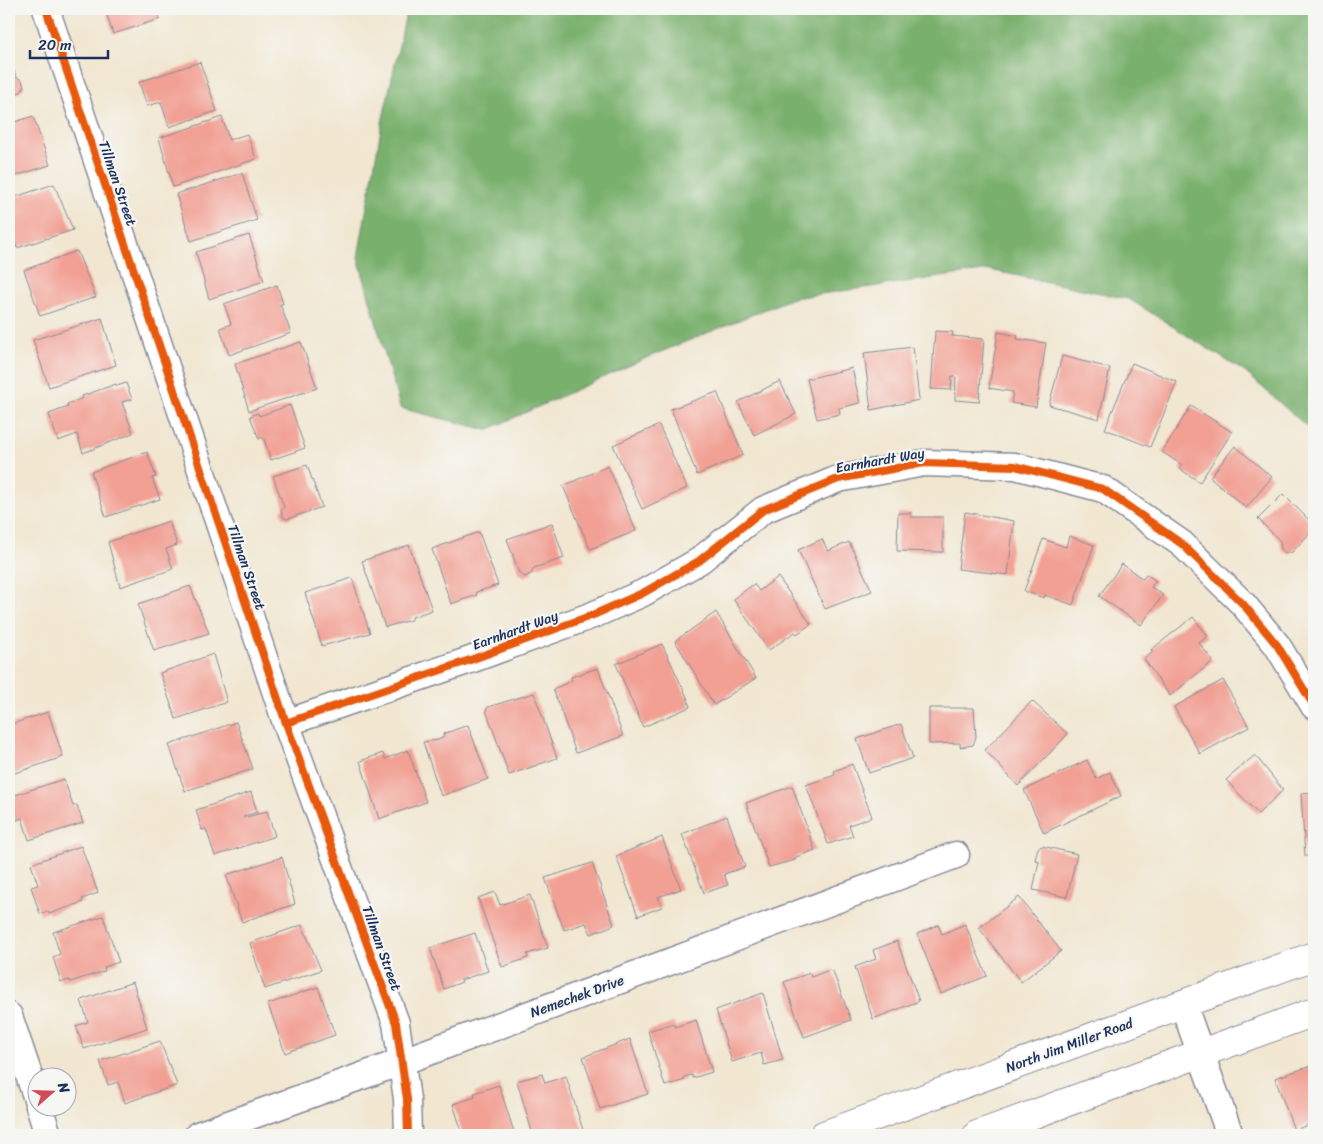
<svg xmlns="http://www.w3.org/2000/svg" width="1323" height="1144" font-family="Sriracha,sans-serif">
<rect width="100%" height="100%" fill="#f6f6f2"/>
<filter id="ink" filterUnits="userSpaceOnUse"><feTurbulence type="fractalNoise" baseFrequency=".02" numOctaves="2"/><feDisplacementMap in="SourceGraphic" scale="10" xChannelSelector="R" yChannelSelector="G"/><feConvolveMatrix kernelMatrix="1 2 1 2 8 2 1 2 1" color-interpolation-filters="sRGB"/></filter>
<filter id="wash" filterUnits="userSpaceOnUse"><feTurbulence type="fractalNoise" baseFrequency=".0096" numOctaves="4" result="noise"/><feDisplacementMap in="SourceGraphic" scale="20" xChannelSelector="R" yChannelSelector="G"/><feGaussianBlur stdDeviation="1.12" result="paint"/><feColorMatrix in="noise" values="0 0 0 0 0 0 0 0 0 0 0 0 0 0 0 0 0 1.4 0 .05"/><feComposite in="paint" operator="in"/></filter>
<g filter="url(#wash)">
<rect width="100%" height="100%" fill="#f1e6d0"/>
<polygon fill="#79b06d" stroke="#4a7066" points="407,9 1314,9 1314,433 1245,372 1129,299 990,270 793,298 646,358 487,430 400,408 358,257 382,123"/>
<g id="blocks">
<g fill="#f2a094">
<polygon points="105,9 157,9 160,19 113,34"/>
<polygon points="9,55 16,77 22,80 24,87 21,92 9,95"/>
<polygon points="200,62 217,111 169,127 161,102 147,106 139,82"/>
<polygon points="33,116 50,165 9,178 9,124"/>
<polygon points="222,117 229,140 247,134 256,159 173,187 159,138"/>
<polygon points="242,173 257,220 191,241 176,194"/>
<polygon points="54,184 73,230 17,248 9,223 9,199"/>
<polygon points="249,235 264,281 209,299 196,252"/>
<polygon points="77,251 96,297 40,316 24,270"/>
<polygon points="277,285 283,304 280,304 291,333 229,355 220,328 231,324 224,304"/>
<polygon points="102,318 116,365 49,387 33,340"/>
<polygon points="935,331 953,332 952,336 984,339 979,402 955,400 956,377 952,376 951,390 931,389"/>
<polygon points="998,332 1018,336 1017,339 1046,343 1036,407 1011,403 1013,392 989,388"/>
<polygon points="301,342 317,388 249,411 235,364"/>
<polygon points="913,347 919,400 871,410 864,353"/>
<polygon points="1062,356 1110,368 1099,419 1049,405"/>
<polygon points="1132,363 1177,382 1150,447 1105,429"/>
<polygon points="852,368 860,403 839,408 840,414 817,419 807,379"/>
<polygon points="780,381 796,414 754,435 738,402"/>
<polygon points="126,383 132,399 122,402 133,433 83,453 77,434 58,441 49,414 68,407 67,404 83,398 82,396 116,384 117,386"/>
<polygon points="717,392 743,455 697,475 671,409"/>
<polygon points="290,405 305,448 271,460 263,437 259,439 250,416 258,413 259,416"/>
<polygon points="1191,406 1232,432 1200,482 1180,469 1182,465 1162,452"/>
<polygon points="659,425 687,488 642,509 613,445"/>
<polygon points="1235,446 1272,477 1246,508 1210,477"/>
<polygon points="147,452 156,477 152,478 160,499 106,517 91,472"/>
<polygon points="307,465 322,507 287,519 283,517 281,511 284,507 273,476"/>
<polygon points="608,466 636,531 590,549 563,486"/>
<polygon points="1283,494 1314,525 1314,529 1291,553 1285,553 1281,549 1280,541 1258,519"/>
<polygon points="965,512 1014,521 1008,575 958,569"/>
<polygon points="898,513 911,513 911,517 943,517 943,552 897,551"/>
<polygon points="169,521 177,545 166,549 173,569 120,587 108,542"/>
<polygon points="552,523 564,558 534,568 531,574 525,577 519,573 507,539"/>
<polygon points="479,532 498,585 476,592 477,595 451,604 432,549"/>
<polygon points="1069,536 1094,545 1073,605 1045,595 1044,598 1024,591 1043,539 1066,547"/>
<polygon points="822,539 828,551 849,542 872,591 825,609 798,550"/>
<polygon points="409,545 432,610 412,617 411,620 385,627 362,561"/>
<polygon points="1122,564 1143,579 1146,574 1156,581 1151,587 1163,595 1141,625 1099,596"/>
<polygon points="778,577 811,624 797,634 795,632 769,650 733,599 754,584 759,591"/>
<polygon points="352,578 370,633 322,646 305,593"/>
<polygon points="190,586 209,633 154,651 138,604"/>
<polygon points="716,612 756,678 714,705 675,641"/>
<polygon points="1193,617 1208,636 1199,643 1213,661 1170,696 1144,659 1153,652 1151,650"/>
<polygon points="662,644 687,697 690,707 643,727 616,664"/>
<polygon points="213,654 227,702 176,719 160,673"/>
<polygon points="598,668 623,736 576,753 553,689 567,683 572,680 571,677"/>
<polygon points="1223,680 1249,727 1200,754 1174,707"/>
<polygon points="534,693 557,758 509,775 486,710 488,707"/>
<polygon points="1032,701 1068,734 1018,786 985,750"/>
<polygon points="929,708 974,708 976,737 973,745 960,747 960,743 929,744"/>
<polygon points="48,712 63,757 9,775 9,725"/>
<polygon points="236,722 253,769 185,791 169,745"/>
<polygon points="901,724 913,758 869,773 857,739"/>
<polygon points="468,725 488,779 441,796 423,742 438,740 444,737 443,734"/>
<polygon points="408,750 426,802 379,819 360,761 383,753 385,759"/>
<polygon points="1255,755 1283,790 1258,814 1226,780"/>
<polygon points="1087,760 1096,779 1110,772 1121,796 1044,833 1024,790"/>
<polygon points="852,764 872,817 849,825 853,836 828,844 806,785 835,775 834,771"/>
<polygon points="64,779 73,806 77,805 83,823 29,840 22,818 12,822 9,811 9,797"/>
<polygon points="792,786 815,850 796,857 795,860 769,867 746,803"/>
<polygon points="251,792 257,812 244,816 244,818 267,811 275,836 215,856 206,829 202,830 196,810"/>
<polygon points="1314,792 1314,856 1305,856 1301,793"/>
<polygon points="727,816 745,867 724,874 728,885 704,893 682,834"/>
<polygon points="662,837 681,889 658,897 662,907 638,916 616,856"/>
<polygon points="81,846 98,893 82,899 83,902 49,914 48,911 40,914 31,887 38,885 31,864"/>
<polygon points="1042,846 1077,854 1067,897 1033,890 1039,861 1035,860 1038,848"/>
<polygon points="282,857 295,904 242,922 226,875"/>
<polygon points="592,863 614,925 591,934 586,923 564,930 545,878"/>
<polygon points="495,892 500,905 530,895 548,948 527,954 528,958 502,967 478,898"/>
<polygon points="1019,897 1061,951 1021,982 979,928"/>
<polygon points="103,916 119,962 104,967 105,971 70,982 70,980 61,982 53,957 60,954 53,932"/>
<polygon points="965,924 987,976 941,994 917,934 938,925 942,934"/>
<polygon points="302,925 321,970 265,989 250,943"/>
<polygon points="475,933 488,971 461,980 462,982 444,989 430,948"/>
<polygon points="897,941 919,1001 873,1019 855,967 876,959 873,950"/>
<polygon points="832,969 851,1020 804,1037 784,982 810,973 811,977"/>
<polygon points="133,982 147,1028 84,1049 76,1026 88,1022 81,1000"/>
<polygon points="318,987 335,1035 285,1053 268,1004"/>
<polygon points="763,993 783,1060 764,1065 761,1053 732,1062 716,1010"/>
<polygon points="696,1020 712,1072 693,1078 692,1075 684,1077 685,1080 665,1086 648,1031 674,1023 675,1027"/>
<polygon points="630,1039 648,1094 600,1109 583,1057"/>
<polygon points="160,1041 177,1085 125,1103 118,1082 108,1085 100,1061"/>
<polygon points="1314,1065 1314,1123 1294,1130 1275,1078"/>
<polygon points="542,1074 545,1083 566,1076 583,1130 568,1135 533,1135 517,1081"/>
<polygon points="499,1085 515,1135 463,1135 453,1104 475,1097 474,1093"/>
</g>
</g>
</g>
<g filter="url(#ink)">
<use href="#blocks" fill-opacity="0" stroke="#868a97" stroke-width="1"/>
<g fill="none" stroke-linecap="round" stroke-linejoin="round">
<defs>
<g id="minor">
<polyline points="46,9 286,723 396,1023 407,1099 408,1135"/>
<polyline points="286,723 473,659 593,615 643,593 699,561 763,510 838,479 924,463 1015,466 1103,489 1182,544 1243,604 1277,645 1314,706"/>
<polyline points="1183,1004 1230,1135"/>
<polyline points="9,1016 38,1102"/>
<polyline points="39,1106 48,1135"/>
<polyline points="198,1135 401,1062 956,855"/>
</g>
<g id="secondary">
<polyline points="824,1135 1314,956"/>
<polyline points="977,1135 1314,1012"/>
</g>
</defs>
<use href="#minor" stroke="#868a97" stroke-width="29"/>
<use href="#secondary" stroke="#868a97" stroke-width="30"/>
<use href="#minor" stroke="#fff" stroke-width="26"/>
<use href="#secondary" stroke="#fff" stroke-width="28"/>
<defs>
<g id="cycleway">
<polyline points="46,9 286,723 396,1023 407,1099 408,1135"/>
<polyline points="286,723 473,659 593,615 643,593 699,561 763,510 838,479 924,463 1015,466 1103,489 1182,544 1243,604 1277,645 1314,706"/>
</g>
</defs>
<use href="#cycleway" stroke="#f6f6f2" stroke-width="11"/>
<use href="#cycleway" stroke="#e8590c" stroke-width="8"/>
</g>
</g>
<g text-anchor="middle" stroke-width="4.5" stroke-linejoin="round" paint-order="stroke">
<g font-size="14" fill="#1b2f5e" stroke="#f6f6f2">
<text transform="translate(118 183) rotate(71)" y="5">Tillman Street</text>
<text transform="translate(880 460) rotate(-10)" y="5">Earnhardt Way</text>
<text transform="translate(247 567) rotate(71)" y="5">Tillman Street</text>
<text transform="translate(515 630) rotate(-20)" y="5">Earnhardt Way</text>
<text transform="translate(382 948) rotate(70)" y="5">Tillman Street</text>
<text transform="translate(577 996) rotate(-20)" y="5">Nemechek Drive</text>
<text transform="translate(1069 1045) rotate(-20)" y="5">North Jim Miller Road</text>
</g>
</g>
<rect width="1323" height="1144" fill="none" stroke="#f6f6f2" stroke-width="30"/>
<g transform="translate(52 1092) rotate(70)"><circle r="24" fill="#f6f6f2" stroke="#9ea6b7"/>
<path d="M0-4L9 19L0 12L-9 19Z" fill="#d1495b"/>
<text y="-8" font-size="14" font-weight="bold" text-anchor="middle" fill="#1b2f5e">N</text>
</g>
<path d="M30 50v8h78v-8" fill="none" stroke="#1b2f5e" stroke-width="2.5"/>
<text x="38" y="50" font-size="15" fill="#1b2f5e" stroke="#f6f6f2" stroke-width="4" paint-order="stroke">20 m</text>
</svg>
